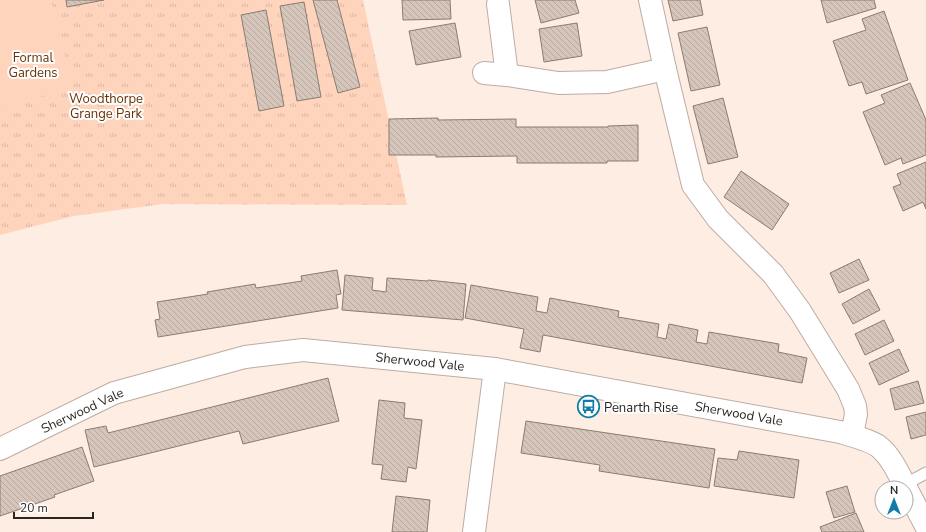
<svg xmlns="http://www.w3.org/2000/svg" width="926" height="532" font-family="'Nunito Sans',sans-serif">
<defs>
<pattern id="park-tufts" width="24" height="20" patternUnits="userSpaceOnUse"><rect width="24" height="20" fill="#ffd4bc"/><path d="M3 7l-1-3M5 7V3M7 7l1-3M15 17l-1-3M17 17v-4M19 17l1-3" fill="none" stroke="#dbb6a1"/></pattern>
<pattern id="building-back-hatch" width="6" height="6" patternUnits="userSpaceOnUse"><rect width="6" height="6" fill="#d6c5bb"/><path d="M-1 5l2 2M0 0l6 6M5-1l2 2" fill="none" stroke="#b8a9a0"/></pattern>
</defs>
<rect width="100%" height="100%" fill="#feede3"/>
<polygon fill="url(#park-tufts)" points="0,0 363,0 407,205 163,204 74,216 0,235"/>
<polygon fill="#ffd4bc" points="0,0 51,0 73,87 0,109"/>
<g fill="url(#building-back-hatch)" stroke="#8b7b72">
<polygon points="66,0 104,0 67,7"/>
<polygon points="313,0 337,0 360,87 338,93"/>
<polygon points="402,0 450,0 451,19 403,20"/>
<polygon points="535,0 575,0 579,13 541,23"/>
<polygon points="668,0 700,0 703,15 673,21"/>
<polygon points="821,0 874,0 876,8 827,23"/>
<polygon points="304,2 321,97 297,101 280,6"/>
<polygon points="266,10 284,106 259,111 241,15"/>
<polygon points="884,11 908,80 866,94 862,82 849,86 833,41 866,30 862,19"/>
<polygon points="455,23 461,57 416,65 409,31"/>
<polygon points="577,23 582,56 544,62 539,29"/>
<polygon points="707,27 720,85 691,91 678,33"/>
<polygon points="910,83 926,120 926,155 903,164 901,158 885,165 863,112 885,103 881,95"/>
<polygon points="723,98 738,157 708,164 693,106"/>
<polygon points="438,118 438,120 516,119 516,127 608,127 608,126 638,125 638,161 607,161 607,163 517,163 517,156 436,157 436,155 389,155 389,119"/>
<polygon points="926,162 926,209 923,202 903,211 893,187 901,184 897,174"/>
<polygon points="741,171 789,204 772,230 724,197"/>
<polygon points="859,259 869,280 839,293 830,273"/>
<polygon points="337,270 341,294 336,295 338,308 158,337 155,320 160,319 157,302 208,294 207,292 255,284 256,288 302,281 301,276"/>
<polygon points="345,275 373,278 372,290 386,292 387,278 428,281 428,280 466,284 463,320 342,310"/>
<polygon points="471,285 538,297 536,311 547,313 550,298 619,311 618,317 659,324 657,337 666,339 669,324 698,330 696,342 707,344 709,332 779,344 778,352 807,358 802,383 543,335 540,352 520,348 524,329 465,318"/>
<polygon points="869,289 880,310 853,324 842,304"/>
<polygon points="884,320 894,341 865,355 855,334"/>
<polygon points="899,349 909,371 879,385 869,363"/>
<polygon points="328,378 339,421 243,444 239,431 94,467 85,430 106,426 108,433"/>
<polygon points="918,381 924,403 895,410 890,389"/>
<polygon points="379,400 405,403 404,418 422,420 416,469 408,467 406,482 381,479 383,465 372,464"/>
<polygon points="926,412 926,435 911,439 906,417"/>
<polygon points="526,421 715,449 709,488 599,471 600,465 521,453"/>
<polygon points="82,447 94,481 54,495 55,497 0,516 0,476"/>
<polygon points="739,451 799,460 794,498 714,486 718,458 737,460"/>
<polygon points="847,486 855,512 834,518 826,492"/>
<polygon points="396,496 430,500 427,532 392,532"/>
<polygon points="856,513 864,532 822,532 820,527"/>
</g>
<g fill="none" stroke-linecap="round" stroke-linejoin="round">
<defs>
<polyline id="lane" points="904,485 926,473"/>
<g id="street">
<polyline points="650,0 665,69 693,185 718,219 773,274 800,311 848,389 855,406 856,414 852,435"/>
<polyline points="498,4 507,75"/>
<polyline points="484,73 507,75 558,83 607,82 665,69"/>
<path d="M0 449 114 393 245 357 303 350 495 369 840 432C850 435 869 440 878 446 891 456 899 474 906 488"/>
<polyline points="906,488 926,526"/>
<polyline points="474,532 495,369"/>
</g>
</defs>
<use href="#lane" stroke="#bdaca3" stroke-width="13"/>
<use href="#street" stroke="#bdaca3" stroke-width="24"/>
<use href="#lane" stroke="#fff" stroke-width="11"/>
<use href="#street" stroke="#fff" stroke-width="22"/>
</g>
<defs>
<symbol id="bus-ring" viewBox="-11 -11 22 22"><circle r="9.5" fill="#fefefe" stroke="#117da6" stroke-width="1.5"/><path d="M-5-6H5V4H4V6H2V4H-2V6H-4V4H-5ZM-3.5-4V0h7V-4ZM-3.5 1.2v1.5H-2V1.2ZM2 1.2v1.5H3.5V1.2Z" fill="#117da6"/></symbol>
</defs>
<g fill-rule="evenodd">
<use href="#bus-ring" x="576" y="394" width="25" height="25"/>
</g>
<g text-anchor="middle" stroke-width="4" stroke-linejoin="round" paint-order="stroke">
<g font-size="13" fill="#6a3207" stroke="#fefefe">
<text x="33" y="62">Formal<tspan x="33" dy="15">Gardens</tspan></text>
<text x="106" y="103">Woodthorpe<tspan x="106" dy="15">Grange Park</tspan></text>
</g>
<g font-size="13" fill="#2b2521" stroke="#fefefe">
<text transform="translate(420 361) rotate(6)" y="5">Sherwood Vale</text>
<text transform="translate(82 410) rotate(-25)" y="5">Sherwood Vale</text>
<text transform="translate(739 413) rotate(10)" y="5">Sherwood Vale</text>
</g>
<g font-size="13" fill="#2b2521" stroke="#fefefe" text-anchor="start">
<text x="604" y="412">Penarth Rise</text>
</g>
</g>
<g transform="translate(894 500)"><circle r="19" fill="#fefefe" stroke="#aaa7a6"/>
<path d="M0-3L7 15L0 10L-7 15Z" fill="#117da6"/>
<text y="-6" font-size="11" font-weight="bold" text-anchor="middle" fill="#2b2521">N</text>
</g>
<path d="M14 512v6h79v-6" fill="none" stroke="#2b2521" stroke-width="2"/>
<text x="20" y="512" font-size="12" fill="#2b2521" stroke="#fefefe" stroke-width="3" paint-order="stroke">20 m</text>
</svg>
